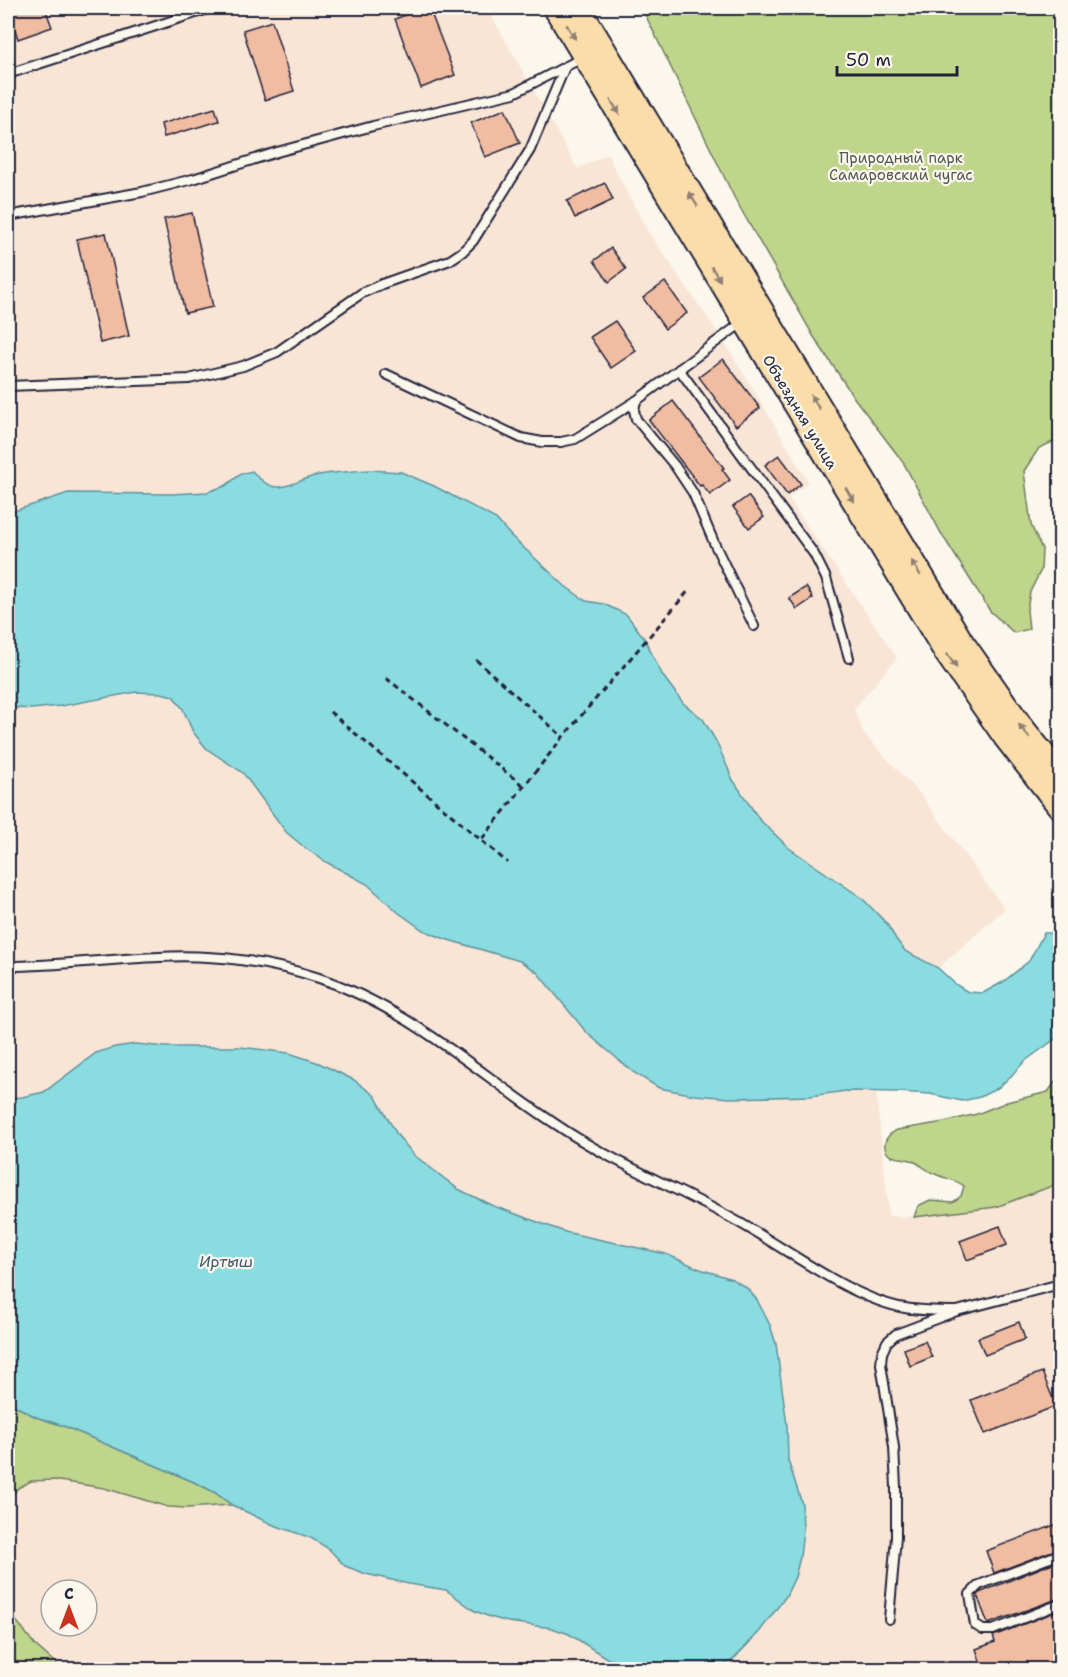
<svg xmlns="http://www.w3.org/2000/svg" width="1068" height="1677" font-family="'Shantell Sans',sans-serif">
  <style>
    .built { fill: #f8e5d6; fill-rule: evenodd }
    .green { fill: #bfd58b; stroke: #707c63; stroke-width: 1.5 }
    .water { fill: #8adce0; stroke: #60929e; stroke-width: 1.5 }
    .building { fill: #f0bca2; stroke: #22223b; stroke-width: 1.5 }
    .lines { fill: none; stroke-linecap: round; stroke-linejoin: round }
    .lane-casing { stroke: #22223b; stroke-width: 12 }
    .primary-casing { stroke: #22223b; stroke-width: 28 }
    .path { stroke: #22223b; stroke-width: 3; stroke-dasharray: 6 4.5; stroke-linecap: butt }
    .lane { stroke: #fbf7ec; stroke-width: 8 }
    .primary { stroke: #fbddab; stroke-width: 24 }
    .oneway { fill: #8e8073 }
    .labels { text-anchor: middle; dominant-baseline: central; stroke-width: 4.5; stroke-linejoin: round; paint-order: stroke }
    .park-label { font-size: 15px; fill: #515853; stroke: #fbf7ec }
    .street-label { font-size: 15px; fill: #22223b; stroke: #fbf7ec }
    .water-label { font-size: 16px; font-style: italic; fill: #415a6d; stroke: #fbf7ec }
  </style>
  <rect width="100%" height="100%" fill="#fbf7ec"/>
  <filter id="ink" filterUnits="userSpaceOnUse"><feTurbulence type="fractalNoise" baseFrequency=".0167" numOctaves="2"/><feDisplacementMap in="SourceGraphic" scale="12" xChannelSelector="R" yChannelSelector="G"/><feConvolveMatrix kernelMatrix="1 2 1 2 8 2 1 2 1" color-interpolation-filters="sRGB"/></filter>
  <g filter="url(#ink)">
    <!-- built -->
    <g class="built">
      <polygon points="8,8 487,8 578,169 607,154 647,230 721,337 764,407 808,482 788,498 897,658 854,709 864,734 920,794 1005,909 938,968 905,951 896,939 887,924 862,898 789,848 759,819 733,780 716,741 703,719 683,703 663,676 644,639 604,604 586,601 565,586 511,536 496,519 401,473 370,470 343,471 316,476 297,484 277,488 241,474 225,486 208,492 171,494 68,493 8,513"/>
      <polygon points="136,692 161,693 173,696 183,709 193,732 207,749 243,773 286,832 304,847 326,862 367,884 399,913 423,930 445,939 520,961 537,972 587,1033 695,1095 730,1098 810,1096 846,1091 876,1091 889,1216 914,1217 996,1207 1060,1183 1060,1669 717,1669 733,1660 760,1631 786,1596 795,1577 800,1557 802,1504 788,1460 787,1425 776,1344 732,1279 700,1269 666,1254 565,1232 491,1205 458,1189 414,1155 398,1136 375,1096 354,1080 319,1063 289,1053 240,1047 166,1047 136,1044 115,1047 96,1053 44,1092 22,1097 8,1098 8,707 31,709 61,706"/>
      <path d="M53,1480L104,1488L168,1507L187,1508L232,1505L271,1524L311,1538L329,1549L345,1566L409,1584L446,1590L475,1611L490,1617L508,1622L552,1628L569,1634L608,1659L648,1669H62L35,1645L8,1610V1500L18,1488L31,1481ZM51,1590H87V1626H51Z"/>
    </g>
    <!-- green -->
    <g class="green">
      <polygon points="642,8 1060,8 1060,442 1057,440 1039,448 1024,471 1031,525 1042,549 1041,570 1030,592 1027,610 1029,629 1014,633 990,611 941,533 903,462 855,399 814,337 735,199"/>
      <path d="M1060,1075V1183L996,1207L914,1217L918,1206L930,1200L953,1202L961,1196L964,1186C954,1178 944,1179 933,1173C926,1170 920,1164 913,1161C903,1156 883,1161 885,1143C886,1136 892,1133 897,1130L944,1122L977,1114L1007,1102L1048,1092Z"/>
      <polygon points="8,1402 36,1417 64,1426 194,1482 214,1492 232,1505 187,1508 168,1507 104,1488 53,1480 31,1481 18,1488 8,1500"/>
      <polygon points="8,1610 35,1645 62,1669 8,1669"/>
    </g>
    <!-- water -->
    <g class="water">
      <path d="M370,470L401,472L434,486L496,519L511,536L565,586L586,601L604,604L627,615L644,638L663,676L683,703L703,719L716,741L733,780L759,819L789,848L862,898L887,924L896,939L905,951L938,968L955,984L968,992L983,993L1003,982L1029,961L1044,933H1060V1034L1058,1037L1025,1061L1011,1076L998,1088L980,1097L962,1101L930,1094L898,1092L846,1091L810,1096L730,1098L695,1095L659,1088L633,1072L587,1033L537,972L520,961L445,939L423,930L399,913L367,884L326,862L304,847L286,832L243,773L207,749L193,732L183,709L173,696L161,693L136,692L61,706L31,709L8,707V513L68,493L171,494L207,492L225,486L241,474L252,471C278,501 289,481 319,475C336,472 353,471 370,470Z"/>
      <polygon points="136,1044 166,1047 240,1047 289,1053 319,1063 354,1080 375,1096 398,1136 414,1155 458,1189 491,1205 565,1232 666,1254 700,1269 732,1279 747,1288 757,1300 770,1325 776,1344 787,1425 788,1460 802,1504 803,1530 800,1557 795,1577 786,1596 760,1631 733,1660 717,1669 648,1669 608,1659 569,1634 552,1628 508,1622 490,1617 475,1611 446,1590 409,1584 366,1574 345,1566 329,1549 311,1538 271,1524 232,1505 214,1492 194,1482 64,1426 36,1417 8,1402 8,1098 22,1097 44,1092 96,1053 115,1047"/>
    </g>
    <!-- building -->
    <g class="building">
      <polygon points="8,8 45,8 52,27 18,39"/>
      <polygon points="423,8 429,8 455,75 421,88 395,19"/>
      <polygon points="272,21 294,91 265,100 243,30"/>
      <polygon points="215,108 219,121 164,137 161,124"/>
      <polygon points="505,109 520,143 485,157 471,123"/>
      <polygon points="605,183 613,200 575,218 567,201"/>
      <polygon points="192,213 213,307 185,313 164,219"/>
      <polygon points="106,233 129,336 100,343 77,239"/>
      <polygon points="611,248 626,269 609,282 594,261"/>
      <polygon points="665,282 687,313 665,329 643,298"/>
      <polygon points="615,321 636,351 611,368 590,337"/>
      <polygon points="723,359 760,408 736,426 699,377"/>
      <polygon points="673,401 724,468 722,469 730,480 710,495 702,485 700,486 649,420"/>
      <polygon points="779,455 801,484 787,495 765,465"/>
      <polygon points="748,496 764,517 749,528 733,507"/>
      <polygon points="806,587 813,598 797,609 789,598"/>
      <polygon points="1000,1226 1007,1245 967,1260 960,1241"/>
      <polygon points="1019,1322 1025,1339 985,1355 978,1338"/>
      <polygon points="925,1341 932,1357 910,1366 904,1349"/>
      <polygon points="1042,1372 1056,1406 985,1434 971,1400"/>
      <polygon points="1060,1523 1060,1548 994,1573 986,1551"/>
      <polygon points="1060,1560 1060,1598 988,1624 977,1595 979,1593"/>
      <polygon points="1060,1610 1060,1658 1032,1670 983,1670 976,1649 995,1642 993,1636"/>
    </g>
    <g class="lines">
      <!-- lane casing -->
      <g class="lane-casing">
        <g id="lane">
          <polyline points="8,74 211,8"/>
          <polyline points="8,216 142,192 193,179 277,152 373,126 514,93 582,58"/>
          <polyline points="679,369 814,554 826,578 849,658"/>
          <polyline points="386,374 521,438 542,442 561,442 575,439 636,401 743,322"/>
          <polyline points="8,386 189,379 243,366 277,352 362,293 382,284 450,260 462,252 473,241 530,150 565,67"/>
          <polyline points="636,401 634,410 636,419 675,466 693,493 715,545 754,626"/>
          <path d="M8,966C58,966 108,959 159,957C212,954 269,961 319,978C408,1008 477,1072 554,1123C615,1165 684,1190 747,1227C792,1253 855,1300 905,1308C922,1311 940,1311 957,1311"/>
          <polyline points="1060,1554 979,1585 970,1594 975,1625 983,1630 993,1630 1060,1604"/>
          <polyline points="889,1619 896,1537 896,1487 894,1447 881,1364 882,1353 887,1342 896,1334 957,1311 1060,1284"/>
          <polyline points="419,1670 454,1670"/>
          <polyline points="1051,1670 1060,1666"/>
        </g>
      </g>
      <!-- primary casing -->
      <g class="primary-casing">
        <g id="primary">
          <polyline points="556,8 947,653 1006,737 1060,806"/>
          <polyline points="578,8 961,642 1020,726 1060,776"/>
        </g>
      </g>
      <!-- path -->
      <g class="path">
        <polyline points="476,660 563,737"/>
        <polyline points="386,678 525,787"/>
        <polyline points="330,712 508,863"/>
        <polyline points="1054,826 1060,833"/>
        <polyline points="482,839 563,737 690,589"/>
      </g>
      <!-- lane -->
      <use href="#lane" class="lane"/>
      <!-- primary -->
      <use href="#primary" class="primary"/>
    </g>
    <!-- one-way arrows -->
    <defs><path id="oneway-solid" d="M-6-.8H1V-3.2L6.5 0L1 3.2V.8H-6Z" transform="scale(1.5)"/></defs>
    <g class="oneway">
      <use href="#oneway-solid" transform="translate(571 32) rotate(59)"/>
      <use href="#oneway-solid" transform="translate(615 107) rotate(59)"/>
      <use href="#oneway-solid" transform="translate(693 199) rotate(-121)"/>
      <use href="#oneway-solid" transform="translate(716 274) rotate(59)"/>
      <use href="#oneway-solid" transform="translate(815 402) rotate(-121)"/>
      <use href="#oneway-solid" transform="translate(850 495) rotate(59)"/>
      <use href="#oneway-solid" transform="translate(916 568) rotate(-121)"/>
      <use href="#oneway-solid" transform="translate(952 661) rotate(56)"/>
      <use href="#oneway-solid" transform="translate(1024 731) rotate(-128)"/>
    </g>
  </g>
  <g class="labels">
    <!-- park labels -->
    <g class="park-label">
      <text x="901" y="158">Природный парк<tspan x="901" dy="17">Самаровский чугас</tspan></text>
    </g>
    <!-- street labels -->
    <g class="street-label">
      <text transform="translate(800 412) rotate(59)">Объездная улица</text>
    </g>
    <!-- water labels -->
    <g class="water-label">
      <text x="226" y="1261">Иртыш</text>
    </g>
  </g>
  <!-- margin -->
  <rect width="1068" height="1677" fill="none" stroke="#fbf7ec" stroke-width="30"/>
  <rect x="15" y="15" width="1038" height="1647" fill="none" stroke="#22223b" stroke-width="2" filter="url(#ink)"/>
  <!-- north arrow -->
  <g transform="translate(69 1608)"><circle r="28" fill="#fbf7ec" stroke="#a4a2a5" stroke-width="1.5"/>
  <path d="M0-4.5L10 22L0 15L-10 22Z" fill="#c8321e"/>
  <text y="-9" font-size="16" font-weight="bold" text-anchor="middle" fill="#22223b">С</text>
  </g>
  <!-- scale -->
  <path d="M837 66v9h120v-9" fill="none" stroke="#22223b" stroke-width="3"/>
  <text x="846" y="66" font-size="18" fill="#22223b" stroke="#fbf7ec" stroke-width="4.5" paint-order="stroke">50 m</text>
</svg>
